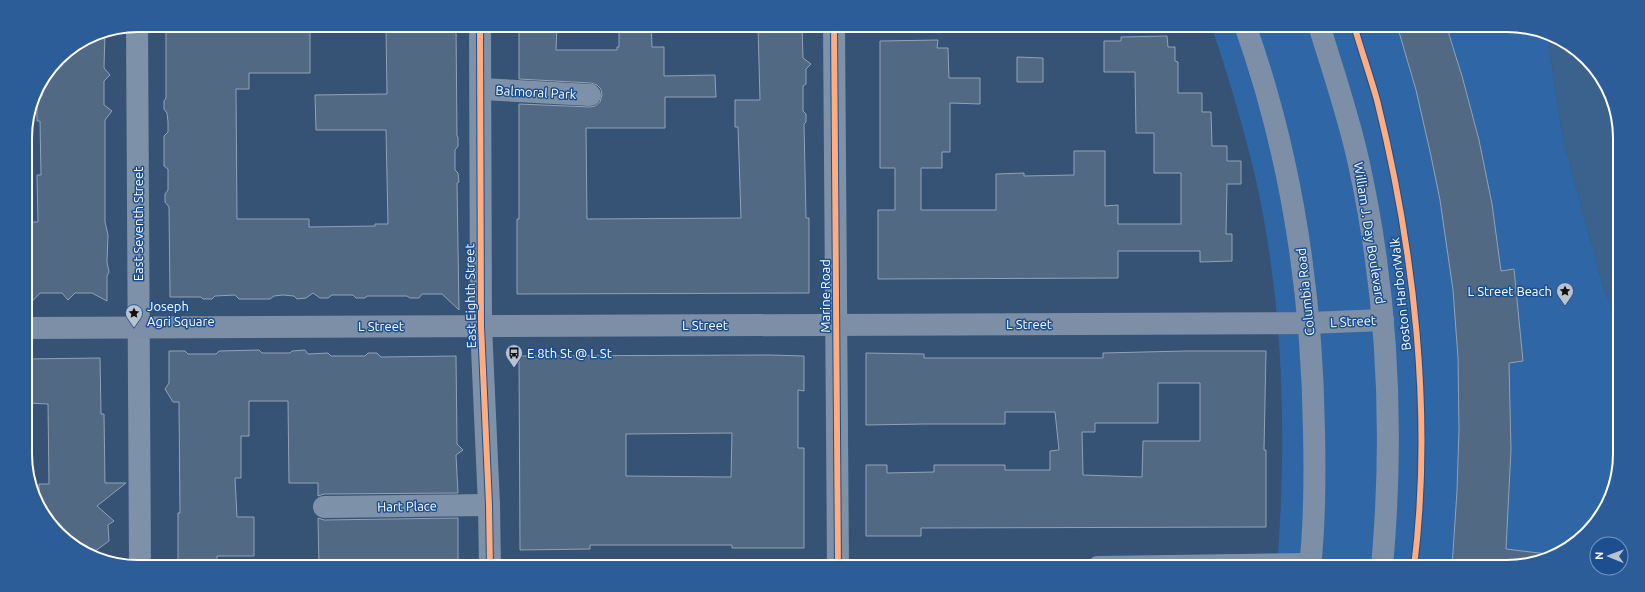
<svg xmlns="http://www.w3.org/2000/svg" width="1645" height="592" font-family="Ubuntu,sans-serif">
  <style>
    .green { fill: #2f66a5 }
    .water { fill: #3b618d }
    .building { fill: #526984; stroke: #92a2b6; fill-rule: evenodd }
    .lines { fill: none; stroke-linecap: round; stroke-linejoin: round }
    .minor { stroke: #7d92a8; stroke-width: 22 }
    .major { stroke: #7d8ea7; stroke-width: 22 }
    .cycleway-casing { stroke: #1b4f8f; stroke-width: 8 }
    .cycleway { stroke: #ffac80; stroke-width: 6 }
    .labels { text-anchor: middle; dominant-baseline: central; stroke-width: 3; stroke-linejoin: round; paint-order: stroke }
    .street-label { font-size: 13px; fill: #fff; stroke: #1b4f8f }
    .poi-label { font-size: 13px; fill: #fff; stroke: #1b4f8f; text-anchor: start }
    .rim { fill: none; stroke: #fff; stroke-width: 2 }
  </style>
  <rect width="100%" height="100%" fill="#365274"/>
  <!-- green -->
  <path class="green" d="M1211,25H1507L1543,31L1549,35L1550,53L1563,138L1601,279L1620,333V454L1614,490L1576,544L1515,567H1277C1287,437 1284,303 1255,176C1243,125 1228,75 1211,25Z"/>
  <!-- water -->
  <polygon class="water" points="1549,35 1592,64 1619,123 1620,333 1601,279 1563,138 1550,53"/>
  <!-- building -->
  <g class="building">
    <polygon points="386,25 456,25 457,136 458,137 458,146 455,150 455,170 458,173 459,182 457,183 459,310 442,294 422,294 419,298 410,298 407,296 367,296 365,298 356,298 353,295 332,295 328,298 320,298 313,293 306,298 297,299 294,296 283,295 274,296 270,299 239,299 235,295 215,296 212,299 203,299 201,297 170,297 169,207 165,202 165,194 168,190 168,169 164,166 164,136 168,132 168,122 167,113 164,109 164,101 166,98 166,32 310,29 310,73 249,73 249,89 236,89 237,219 309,219 309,227 375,226 375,224 388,224 386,130 316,130 315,95 387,94"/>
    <polygon points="519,25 557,25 556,50 617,50 617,47 619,47 619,25 651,25 652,47 664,47 664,76 715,75 716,97 665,97 665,128 586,128 587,219 741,218 738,127 735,127 735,100 760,100 758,25 802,25 803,58 811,64 806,69 806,84 803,86 803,111 806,114 806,122 804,124 806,218 809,218 809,293 517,294 517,219 519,219 519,104 590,107 595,106 600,102 602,95 601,89 597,85 591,83 519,79"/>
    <polygon points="1397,25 1446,25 1462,76 1479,140 1492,204 1501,271 1514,269 1523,361 1509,363 1511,450 1506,549 1547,554 1515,567 1452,567 1457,491 1459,430 1458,358 1453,290 1440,200 1431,156 1416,90"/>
    <polygon points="105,31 104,68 110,75 104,81 104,105 112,111 105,120 105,222 108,235 107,262 109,272 107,276 107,301 92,293 75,293 68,300 62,293 40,293 26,308 27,222 38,222 37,175 41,175 40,121 37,121 37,96 42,96 42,81 63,53 95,33"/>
    <polygon points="1167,36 1168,47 1175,47 1175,61 1178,62 1178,93 1202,93 1202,112 1211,112 1212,146 1227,146 1227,161 1241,161 1241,184 1227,184 1226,234 1232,234 1232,261 1200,262 1200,251 1118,251 1118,278 878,279 878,210 895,210 895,168 880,168 880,41 938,40 937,48 948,48 949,78 980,78 980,104 950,103 950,152 942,152 942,168 921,168 921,210 996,210 996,174 1024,173 1024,176 1074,175 1074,151 1105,151 1105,206 1118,205 1118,224 1181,224 1181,173 1154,173 1154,133 1136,133 1135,72 1104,72 1104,41 1121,41 1121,37"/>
    <polygon points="1017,57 1043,58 1043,82 1017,82"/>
    <polygon points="259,350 262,353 290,353 292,351 305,350 308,354 328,353 331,356 365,356 368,353 377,353 381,357 456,356 457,444 463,450 456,455 458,493 324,494 318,496 318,483 289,483 288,401 249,401 249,436 241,436 241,478 235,478 237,517 254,517 254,556 217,556 217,565 178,565 178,513 180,513 179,402 173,402 165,389 169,383 169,351 185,351 188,354 216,354 219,351"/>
    <path d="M1185,351H1266L1264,450H1266V527L921,528V536H866V465H887V473L934,472V465H1005V470H1050V451L1059,450L1055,412H1005V424H924L866,425V353L924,354V358H1103V353ZM1158,383H1200V441H1143L1142,477L1083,475L1082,432H1095V423H1158Z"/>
    <path d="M770,355L804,356V391L798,390V448H804V548H732V545H590V549L520,550L519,356ZM732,433L731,477L626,476V434Z"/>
    <polygon points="100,358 101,414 104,414 105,483 126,483 97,506 114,521 108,525 109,541 91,554 53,528 39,500 39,484 49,484 48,404 27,403 26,359"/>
    <polygon points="318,518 324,520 458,518 458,567 399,567 399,565 319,566"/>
  </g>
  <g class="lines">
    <!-- minor -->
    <g class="minor">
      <polyline points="137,25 140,567"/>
      <polyline points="480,25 481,326 489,505 490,567"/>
      <polyline points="834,25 838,567"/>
      <polyline points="481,89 590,95"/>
      <polyline points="324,507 489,505"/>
      <polyline points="1098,567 1310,564"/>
    </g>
    <!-- major -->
    <g class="major">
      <path d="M1245,25C1292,157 1312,291 1314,431C1315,476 1315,522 1310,567"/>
      <path d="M1319,25C1333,71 1349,117 1359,164C1388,296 1394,433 1382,567"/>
      <polyline points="26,328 1309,323 1383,320"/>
    </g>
    <!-- cycleway casing -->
    <g class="cycleway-casing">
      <g id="cycleway">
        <polyline points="480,25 481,326 489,505 490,567"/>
        <polyline points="834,25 838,567"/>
        <path d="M1354,25C1361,50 1370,75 1377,100C1414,249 1433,414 1414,567"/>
      </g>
    </g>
    <!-- cycleway -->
    <use href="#cycleway" class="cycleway"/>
  </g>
  <!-- icons -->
  <defs>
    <g id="sight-pin" transform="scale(0.9)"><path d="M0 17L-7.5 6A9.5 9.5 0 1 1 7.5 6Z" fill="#b9c2ce" stroke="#1b4f8f"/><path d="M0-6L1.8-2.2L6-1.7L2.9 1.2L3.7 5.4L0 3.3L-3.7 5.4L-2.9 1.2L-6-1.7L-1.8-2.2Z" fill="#111"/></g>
    <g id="bus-pin" transform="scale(0.9)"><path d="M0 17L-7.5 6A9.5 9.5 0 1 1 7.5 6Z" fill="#b9c2ce" stroke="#1b4f8f"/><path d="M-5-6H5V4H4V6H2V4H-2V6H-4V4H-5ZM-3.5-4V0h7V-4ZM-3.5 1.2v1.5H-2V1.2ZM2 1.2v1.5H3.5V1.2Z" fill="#111"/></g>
  </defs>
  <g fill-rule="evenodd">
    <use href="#sight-pin" x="1565" y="291"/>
    <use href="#sight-pin" x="134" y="313"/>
    <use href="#bus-pin" x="514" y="353"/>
  </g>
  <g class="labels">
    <!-- street labels -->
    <g class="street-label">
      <text transform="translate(536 92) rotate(3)">Balmoral Park</text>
      <text transform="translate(138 224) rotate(-90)">East Seventh Street</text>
      <text transform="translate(1370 233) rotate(81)">William J. Day Boulevard</text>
      <text transform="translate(1305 292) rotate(-96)">Columbia Road</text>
      <text transform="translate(1400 294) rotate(-96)">Boston HarborWalk</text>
      <text transform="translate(470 296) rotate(-91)">East Eighth Street</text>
      <text transform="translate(825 296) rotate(-90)">Marine Road</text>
      <text transform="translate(1353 321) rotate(-3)">L Street</text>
      <text x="1029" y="324">L Street</text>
      <text x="705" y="325">L Street</text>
      <text x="381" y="326">L Street</text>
      <text transform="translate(407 506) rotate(-1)">Hart Place</text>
    </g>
    <!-- poi labels -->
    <g class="poi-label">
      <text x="1552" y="291" text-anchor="end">L Street Beach</text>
      <text x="147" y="306">Joseph<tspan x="147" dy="15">Agri Square</tspan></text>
      <text x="527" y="353">E 8th St @ L St</text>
    </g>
  </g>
  <!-- crop -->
  <path d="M0 0H1645V592H0ZM138 32H1507A106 106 0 0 1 1613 138V454A106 106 0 0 1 1507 560H138A106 106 0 0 1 32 454V138A106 106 0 0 1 138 32Z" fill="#2d5d98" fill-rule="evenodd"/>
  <path class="rim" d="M138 32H1507A106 106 0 0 1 1613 138V454A106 106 0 0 1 1507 560H138A106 106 0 0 1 32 454V138A106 106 0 0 1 138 32Z"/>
  <!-- north arrow -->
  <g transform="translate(1609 556) rotate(271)"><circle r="19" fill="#1b4f8f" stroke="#7695bc"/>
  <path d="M0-3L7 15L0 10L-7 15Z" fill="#b9c2ce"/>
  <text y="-6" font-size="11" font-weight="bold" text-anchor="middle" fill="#ffffff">N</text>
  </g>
</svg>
